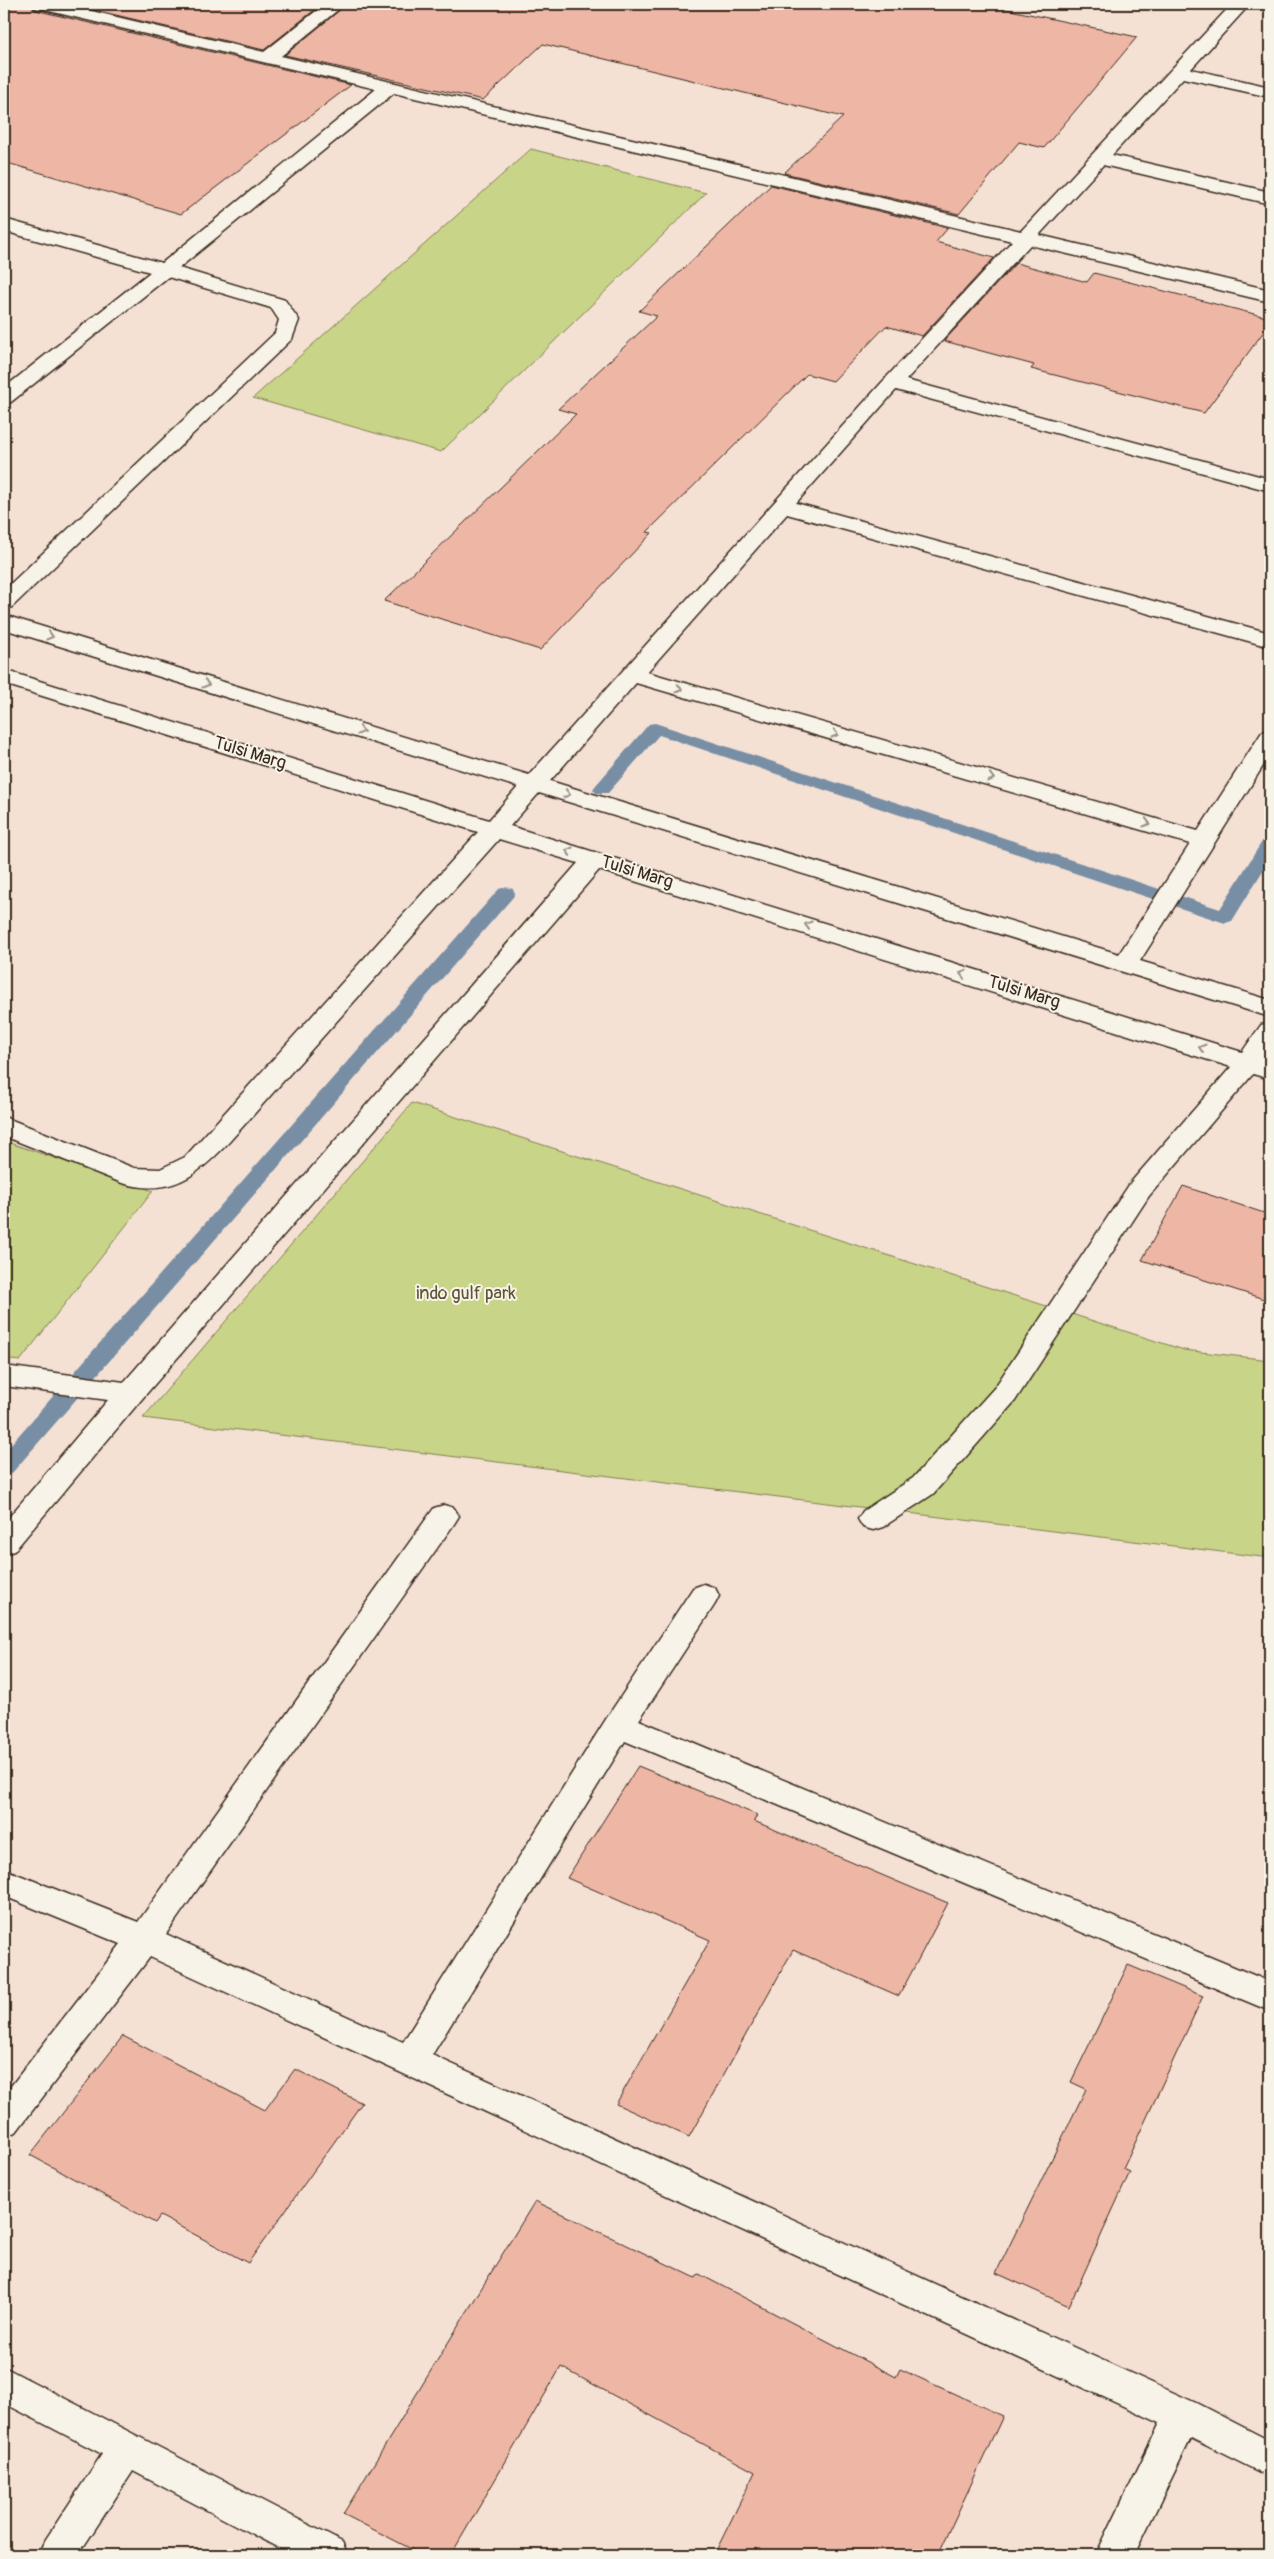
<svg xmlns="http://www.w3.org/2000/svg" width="1274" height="2559" font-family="Pangolin,sans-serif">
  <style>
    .green { fill: #c8d487; stroke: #827f52 }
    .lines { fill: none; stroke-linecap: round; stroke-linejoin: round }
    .stream { fill: #788ea4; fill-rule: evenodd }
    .building { fill: #eeb6a5; stroke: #3b2a1e }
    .minor-casing { stroke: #3b2a1e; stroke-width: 3 }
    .minor { fill: #f7f3e8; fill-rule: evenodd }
    .oneway { stroke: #998e83 }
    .labels { text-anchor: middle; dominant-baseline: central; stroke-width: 4; stroke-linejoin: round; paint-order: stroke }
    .street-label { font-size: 18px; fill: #3b2a1e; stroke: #f7f3e8 }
    .park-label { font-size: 18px; fill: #5e5438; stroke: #f7f3e8 }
  </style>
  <rect width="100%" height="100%" fill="#f4e1d4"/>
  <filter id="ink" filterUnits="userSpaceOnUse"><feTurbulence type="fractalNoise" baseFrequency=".02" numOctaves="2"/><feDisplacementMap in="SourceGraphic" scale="10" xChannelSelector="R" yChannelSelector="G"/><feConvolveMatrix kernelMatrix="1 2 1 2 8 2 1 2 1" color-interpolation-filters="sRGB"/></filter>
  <g filter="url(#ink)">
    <!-- green -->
    <g class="green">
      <polygon points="531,149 706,193 441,452 253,398"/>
      <polygon points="412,1103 1184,1350 1270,1360 1270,1558 143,1418"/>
      <polygon points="4,1141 153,1191 20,1361 4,1359"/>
    </g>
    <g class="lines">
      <!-- stream -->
      <g class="stream">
        <polygon points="655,723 1220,909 1263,840 1270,838 1270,859 1232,921 1225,923 659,735 608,793 596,793 593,789 596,785 649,724"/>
        <polygon points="506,887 513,889 515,893 513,897 12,1473 4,1475 4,1452 499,889"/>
      </g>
    </g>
    <!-- building -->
    <g class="building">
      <polygon points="4,4 30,4 35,10 351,85 181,214 4,162"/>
      <polygon points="69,4 322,4 264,50"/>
      <polygon points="347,4 982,4 1137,37 1044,148 1019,142 959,214 784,173 843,117 543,44 483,100 285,55"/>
      <polygon points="771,185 948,228 936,242 994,258 922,336 886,326 833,381 807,374 647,532 652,533 540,650 384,601 576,414 558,409 657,316 639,311"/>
      <polygon points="1016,263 1087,282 1094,273 1270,318 1270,323 1204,413 1031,369 1034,365 944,341"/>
      <polygon points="1183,1186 1270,1215 1270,1301 1142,1260"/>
      <polygon points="638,1766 757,1815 754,1821 948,1903 899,1996 793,1950 689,2137 616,2104 710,1940 567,1878"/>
      <polygon points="1128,1965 1203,1996 1123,2169 1130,2172 1069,2306 996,2273 1086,2089 1071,2082"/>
      <polygon points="123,2036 265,2110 295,2069 362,2103 248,2263 160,2216 155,2223 30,2155"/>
      <polygon points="535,2201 696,2278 699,2274 896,2377 900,2369 1003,2416 938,2555 714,2555 755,2472 561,2367 451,2555 423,2555 343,2514"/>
    </g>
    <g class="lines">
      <!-- minor casing -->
      <g class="minor-casing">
        <g id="minor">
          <path d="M32,4H62L264,52L325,4H345L281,56L1021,231L1232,4H1250L1191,69L1270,87V97L1183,78L1112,155L1270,192V204L1103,165L1039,235L1270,290V302L1030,245L906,380L1270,479V491L896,390L796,503L1270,633V647L787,514L647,672L1198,831L1262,732L1270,730V755L1140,961L1270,1000V1017L539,793L510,826L1242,1052L1261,1025L1270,1023V1050L1264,1059L1270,1061V1079L1253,1074L1149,1196L1015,1401L933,1494L883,1527L873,1530L863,1527L858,1519L863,1511L913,1478L995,1387L1131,1182L1231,1067L599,870L141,1400L14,1551L4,1554V1523L108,1400L4,1386V1366L124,1382L578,863L499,839L229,1142C197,1176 171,1197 122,1183L4,1136V1117L134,1168L160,1169L185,1157L478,832L4,684V670L489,820L518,787L4,629V615L529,775L885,379L1012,241L394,93L179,268L285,300L299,320L292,339L12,607L4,609V590L275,333L279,320L271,308L168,277L11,402L4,404V388L150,272L4,231V219L162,263L376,89L41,9L35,8ZM636,683L1190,844L1119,954L550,781Z"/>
          <polygon points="444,1505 454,1508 459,1516 454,1524 166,1934 403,2042 608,1716 693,1588 704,1584 715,1588 719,1596 715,1604 639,1720 1270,1982 1270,2011 625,1741 432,2055 1196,2403 1270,2441 1270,2477 1191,2438 1134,2555 1096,2555 1160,2423 150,1957 16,2132 4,2136 4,2095 121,1944 4,1896 4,1869 138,1922 434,1508"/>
          <polygon points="4,2367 342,2542 348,2555 292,2555 133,2471 78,2555 38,2555 44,2542 102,2454 4,2403"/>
        </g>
      </g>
      <!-- minor -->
      <use href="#minor" class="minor"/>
    </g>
    <!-- one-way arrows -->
    <defs><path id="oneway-chevron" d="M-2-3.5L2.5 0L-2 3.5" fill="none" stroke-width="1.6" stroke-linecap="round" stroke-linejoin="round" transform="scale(1.25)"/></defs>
    <g class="oneway">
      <use href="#oneway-chevron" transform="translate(50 636) rotate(17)"/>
      <use href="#oneway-chevron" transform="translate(206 684) rotate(17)"/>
      <use href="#oneway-chevron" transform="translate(679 689) rotate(16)"/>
      <use href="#oneway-chevron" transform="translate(361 731) rotate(17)"/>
      <use href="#oneway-chevron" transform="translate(835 734) rotate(16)"/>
      <use href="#oneway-chevron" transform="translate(991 778) rotate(16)"/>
      <use href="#oneway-chevron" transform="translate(567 794) rotate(17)"/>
      <use href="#oneway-chevron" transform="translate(1147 823) rotate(16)"/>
      <use href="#oneway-chevron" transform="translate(569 851) rotate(-164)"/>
      <use href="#oneway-chevron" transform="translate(808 925) rotate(-163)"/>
      <use href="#oneway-chevron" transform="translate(963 974) rotate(-163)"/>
      <use href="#oneway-chevron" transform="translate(1202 1048) rotate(-163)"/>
    </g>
  </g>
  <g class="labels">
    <!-- street labels -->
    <g class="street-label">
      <text transform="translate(250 753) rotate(17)">Tulsi Marg</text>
      <text transform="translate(637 872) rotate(17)">Tulsi Marg</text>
      <text transform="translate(1024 992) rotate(17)">Tulsi Marg</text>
    </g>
    <!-- park labels -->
    <g class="park-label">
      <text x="466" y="1293">indo gulf park</text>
    </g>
  </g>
  <!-- margin -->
  <rect width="1274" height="2559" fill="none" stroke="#f7f3e8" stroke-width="20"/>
  <rect x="10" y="10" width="1254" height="2539" fill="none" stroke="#3b2a1e" stroke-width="2" filter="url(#ink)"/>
</svg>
